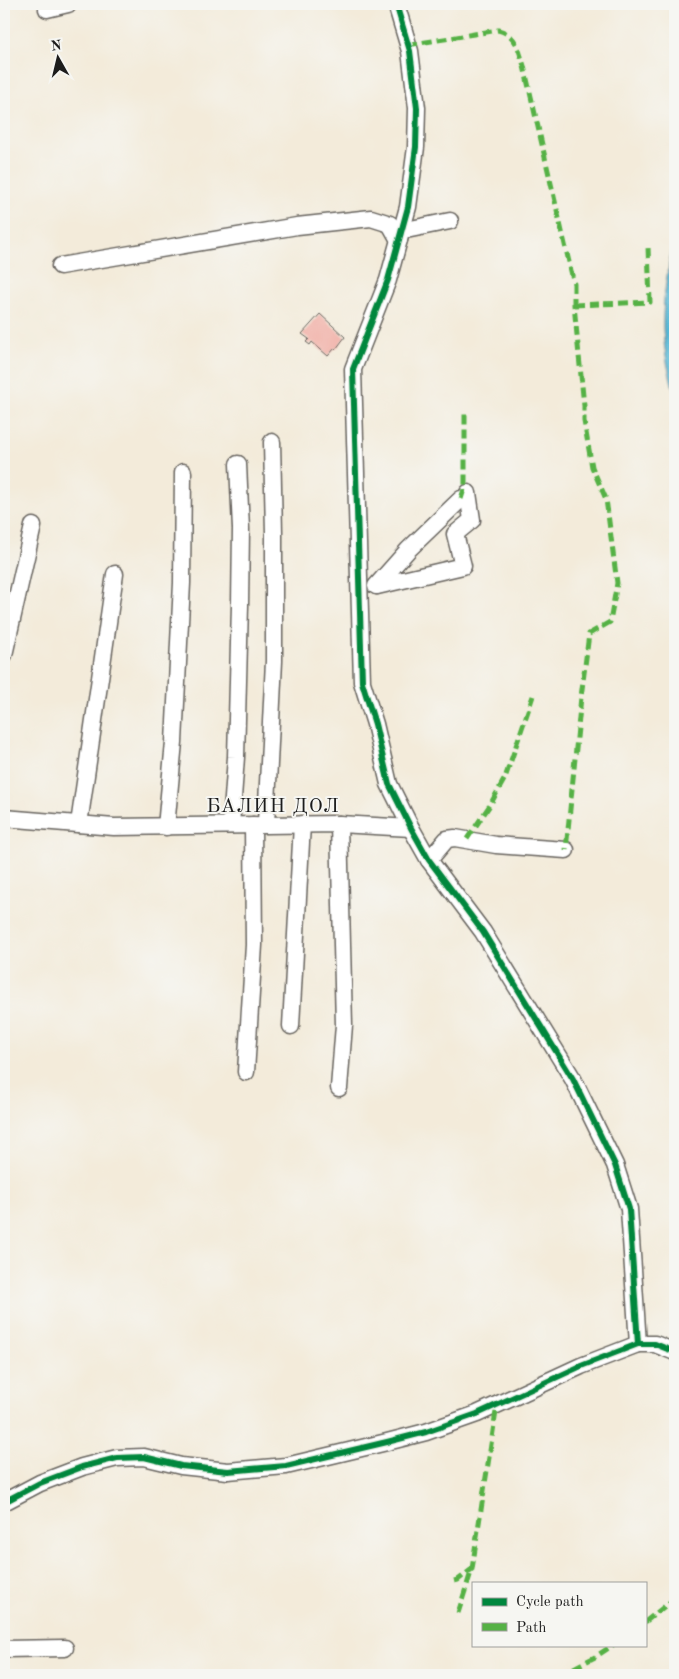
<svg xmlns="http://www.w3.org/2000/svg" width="679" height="1679" font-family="'Old Standard TT',serif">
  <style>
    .water { fill: #58b9d7; stroke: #3a6a7a }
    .building { fill: #f1ada4 }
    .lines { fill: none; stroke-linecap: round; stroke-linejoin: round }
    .street-casing { stroke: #67645e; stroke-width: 19 }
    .street { stroke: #fff; stroke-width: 16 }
    .quiet { stroke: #55b145; stroke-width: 5; stroke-dasharray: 10 5; stroke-linecap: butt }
    .cycleway-casing { stroke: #f6f6f2; stroke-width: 9 }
    .cycleway { stroke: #00873e; stroke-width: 6 }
    .labels { text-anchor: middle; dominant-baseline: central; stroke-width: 4; stroke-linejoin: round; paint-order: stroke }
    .quarter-label { font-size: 20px; letter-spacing: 1px; fill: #1c1c1c; stroke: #f6f6f2 }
  </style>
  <rect width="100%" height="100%" fill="#f6f6f2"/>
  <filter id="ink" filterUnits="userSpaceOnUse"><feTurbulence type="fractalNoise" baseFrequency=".02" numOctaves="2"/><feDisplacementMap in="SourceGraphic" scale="10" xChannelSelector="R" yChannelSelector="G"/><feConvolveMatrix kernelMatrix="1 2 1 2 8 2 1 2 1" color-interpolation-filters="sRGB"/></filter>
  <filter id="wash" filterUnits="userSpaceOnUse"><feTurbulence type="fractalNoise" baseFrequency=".0096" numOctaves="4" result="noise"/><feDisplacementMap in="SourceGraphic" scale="20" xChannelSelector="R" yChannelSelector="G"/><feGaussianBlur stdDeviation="1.12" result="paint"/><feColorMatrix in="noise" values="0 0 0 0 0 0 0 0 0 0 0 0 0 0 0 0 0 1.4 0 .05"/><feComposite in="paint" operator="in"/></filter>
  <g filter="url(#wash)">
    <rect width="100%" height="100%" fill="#f3ebda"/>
    <!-- water -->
    <path class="water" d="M675,234V395C670,377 666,360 664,342C660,306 668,269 675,234Z"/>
    <g id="blocks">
      <!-- building -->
      <polygon class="building" points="320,314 345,337 336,349 335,348 328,356 312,342 310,345 306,342 309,339 302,334"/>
    </g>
  </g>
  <g filter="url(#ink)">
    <use href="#blocks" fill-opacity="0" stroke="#67645e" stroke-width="1"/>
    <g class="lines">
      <!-- street casing -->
      <g class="street-casing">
        <g id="street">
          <polyline points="396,4 410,51 417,108 416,147 408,207 388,280 353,369 362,682 375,724 389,784 411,828 429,860 483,932 573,1079 615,1165 629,1209 638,1344 655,1344 675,1352"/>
          <polyline points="47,9 68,4"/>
          <polyline points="401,231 450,221"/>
          <polyline points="60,266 297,226 371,218 390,224 399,240"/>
          <polyline points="376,586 408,550 461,499"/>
          <polyline points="377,586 463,566 455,534 472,520 468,493"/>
          <polyline points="4,655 33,526"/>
          <polyline points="4,818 114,827 339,824 411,828"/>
          <polyline points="79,824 115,574"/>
          <polyline points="266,824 274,661 274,533 272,442"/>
          <polyline points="231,825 236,757 240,605 241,529 238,464"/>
          <polyline points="166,827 174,742 182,583 183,472"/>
          <polyline points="429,860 447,839 455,838 496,845 566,850"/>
          <polyline points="291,1026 302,824"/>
          <polyline points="246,1072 254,945 253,825"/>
          <polyline points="339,1088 344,1025 339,824"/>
          <polyline points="4,1502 40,1483 82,1467 117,1458 144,1457 181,1466 228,1471 286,1466 387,1442 426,1432 477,1414 581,1366 638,1344"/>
          <polyline points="4,1649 65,1648"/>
        </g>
      </g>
      <!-- street -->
      <use href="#street" class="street"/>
      <!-- quiet -->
      <g class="quiet">
        <path d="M408,45L498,30C517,35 518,48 524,66L574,284V305L584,406V421L592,467L606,499L617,583L610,622L589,634L581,697L566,850"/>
        <polyline points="574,305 650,302 648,247"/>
        <polyline points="461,499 465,486 465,414"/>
        <polyline points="467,839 490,805 505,778 533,696"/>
        <polyline points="454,1581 458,1580 472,1569"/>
        <polyline points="458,1613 472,1569 497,1405"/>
        <polyline points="645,1622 675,1598"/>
        <polyline points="560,1675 595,1657 613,1645"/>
      </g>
      <!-- cycleway casing -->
      <g class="cycleway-casing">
        <g id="cycleway">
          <polyline points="396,4 410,51 417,108 416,147 408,207 388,280 353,369 362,682 375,724 389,784 411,828 429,860 483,932 573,1079 615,1165 629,1209 638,1344 655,1344 675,1352"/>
          <polyline points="4,1502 40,1483 82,1467 117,1458 144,1457 181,1466 228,1471 286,1466 387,1442 426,1432 477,1414 581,1366 638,1344"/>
        </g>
      </g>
      <!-- cycleway -->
      <use href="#cycleway" class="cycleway"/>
    </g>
  </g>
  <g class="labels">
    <!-- quarter labels -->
    <g class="quarter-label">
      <text x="273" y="807">БАЛИН ДОЛ</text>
    </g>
  </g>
  <!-- margin -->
  <rect width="679" height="1679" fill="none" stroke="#f6f6f2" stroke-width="20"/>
  <!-- legend -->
  <rect x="472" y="1582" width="175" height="65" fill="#f6f6f2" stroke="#9f9f9c"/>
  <rect x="482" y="1598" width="25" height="8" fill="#00873e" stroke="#9f9f9c"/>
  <text x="516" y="1606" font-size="15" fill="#1c1c1c">Cycle path</text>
  <rect x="482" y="1623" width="25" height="8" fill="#55b145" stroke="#9f9f9c"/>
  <text x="516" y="1632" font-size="15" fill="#1c1c1c">Path</text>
  <!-- north arrow -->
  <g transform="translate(58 58) rotate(352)" stroke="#f6f6f2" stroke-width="4" paint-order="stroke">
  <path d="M0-4L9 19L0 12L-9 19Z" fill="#1c1c1c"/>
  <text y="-8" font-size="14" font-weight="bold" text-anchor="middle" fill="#1c1c1c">N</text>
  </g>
</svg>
